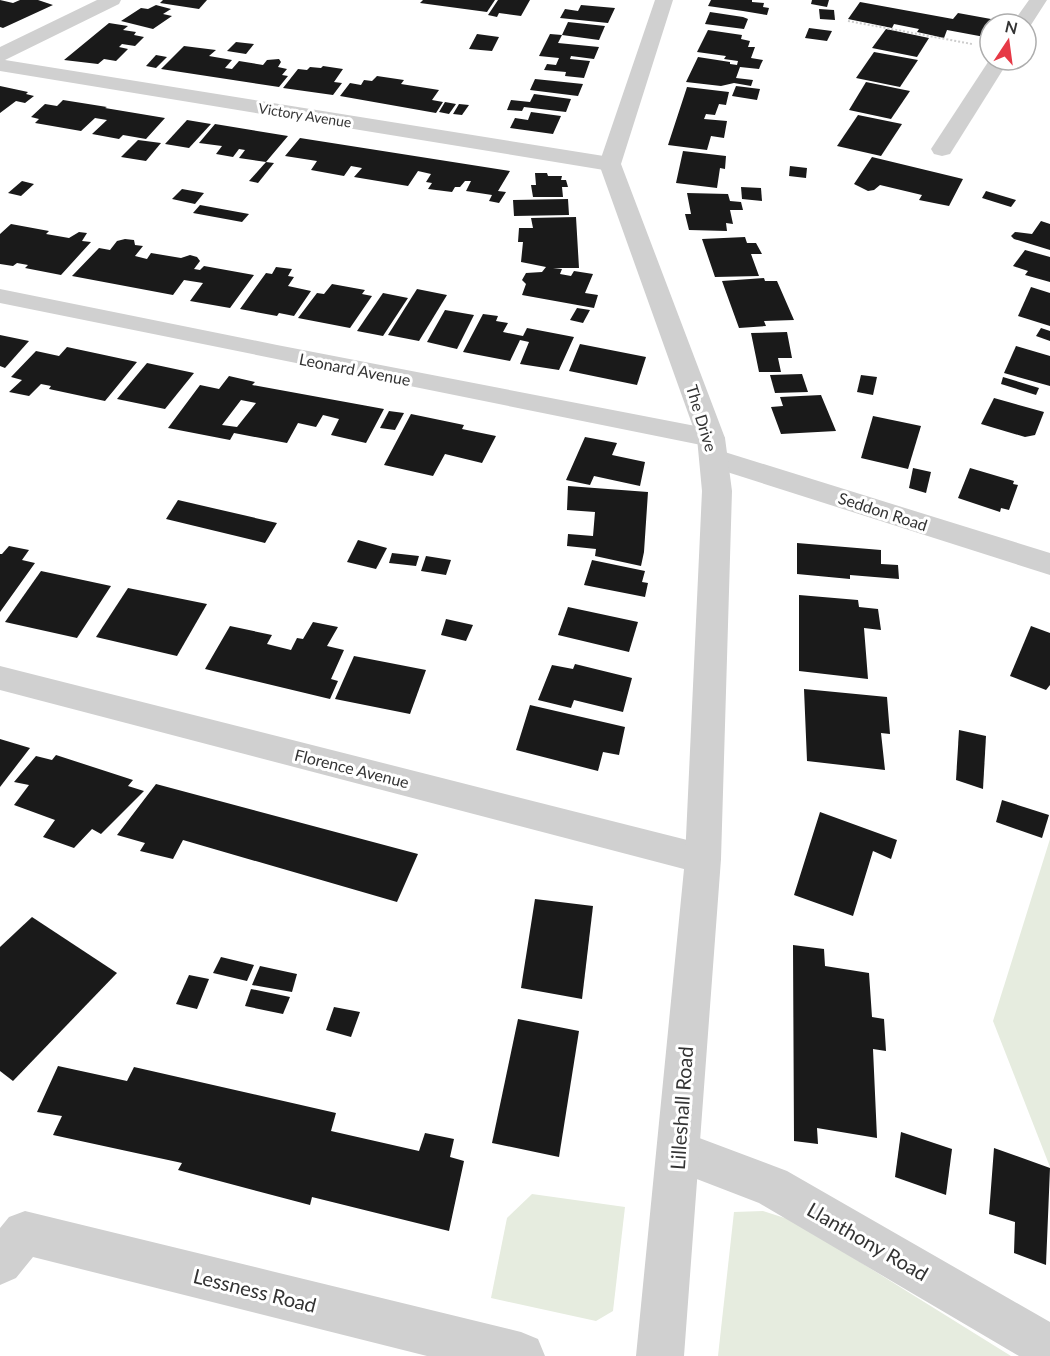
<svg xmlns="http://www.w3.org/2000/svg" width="1050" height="1356" font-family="Lato,sans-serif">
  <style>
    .green { fill: #e6ecdf }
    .building { fill: #1a1a1a; fill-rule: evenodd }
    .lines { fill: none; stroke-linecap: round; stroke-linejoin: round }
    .path { stroke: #cdcdcd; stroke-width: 2; stroke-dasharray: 2 2; stroke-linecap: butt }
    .minor { fill: #d0d0d0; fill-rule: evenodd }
    .tertiary { fill: #d0d0d0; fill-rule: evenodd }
    .labels { text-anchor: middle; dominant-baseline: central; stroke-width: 6; stroke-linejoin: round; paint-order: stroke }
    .far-street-label { font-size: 14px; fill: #333; stroke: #fff }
    .street-label { font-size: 16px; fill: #333; stroke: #fff }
    .near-street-label { font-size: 20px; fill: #333; stroke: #fff }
  </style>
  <rect width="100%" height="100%" fill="#fff"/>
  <!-- green -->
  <g class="green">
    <polygon points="1050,839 1050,1167 993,1021"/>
    <polygon points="532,1194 625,1207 613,1311 596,1321 491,1298 507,1218"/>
    <polygon points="763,1211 794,1221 1011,1356 718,1356 734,1212"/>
  </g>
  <!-- building -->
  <g class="building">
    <polygon points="0,0 13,3 20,0 38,0 53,5 3,28 0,27"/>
    <polygon points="163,0 207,0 199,9 160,3"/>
    <polygon points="423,0 495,0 487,12 420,3"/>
    <polygon points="498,0 530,0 521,16 499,13 497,17 488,15"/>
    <polygon points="711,0 752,0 752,2 764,3 763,7 769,8 767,15 743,11 708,6"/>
    <polygon points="812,0 829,0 827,7 811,4"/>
    <polygon points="860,2 953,19 958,13 1002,21 1000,24 990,24 990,38 947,30 944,38 917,32 919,29 894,24 892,28 848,19"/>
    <polygon points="156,5 171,9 163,14 172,16 153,29 121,21 141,8 148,9"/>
    <polygon points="581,5 615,8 608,23 560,18 565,9 578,11"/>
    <polygon points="819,9 834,10 835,20 820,19"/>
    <polygon points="710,12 743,17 748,19 744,29 705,24"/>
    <polygon points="568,22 605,26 599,40 562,35"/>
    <polygon points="109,23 128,26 123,30 136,32 134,35 144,37 135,46 122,44 119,47 128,49 116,61 104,59 98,64 64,60"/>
    <polygon points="809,28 832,31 827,41 805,38"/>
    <polygon points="886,29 929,38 917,57 872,48"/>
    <polygon points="708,30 742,35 741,39 750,41 748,47 755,47 751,58 763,60 761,64 759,69 740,67 736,78 753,80 751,86 734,83 721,86 686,82 698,57 730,62 730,64 737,65 738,61 724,59 726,56 697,52"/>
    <polygon points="477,34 499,37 492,51 469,49"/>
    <polygon points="550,34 562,35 558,43 599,47 594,59 571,56 570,59 590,61 584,78 565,76 566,72 544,70 547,64 556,65 559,58 539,56"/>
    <polygon points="236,42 254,44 246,54 227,51"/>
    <polygon points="184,46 216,50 209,56 232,60 225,68 232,69 239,61 263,65 267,60 279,59 281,62 278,67 287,69 282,75 288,76 279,87 161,69"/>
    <polygon points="874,52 918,60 900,87 856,78"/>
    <polygon points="156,55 167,57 156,68 146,66"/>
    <polygon points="323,66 343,69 334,82 342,83 333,95 283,88 298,69 307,70 310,67 321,68"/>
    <polygon points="377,76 404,80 401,84 439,90 432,100 443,102 436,113 340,96 350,83 361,85 364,80 372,81"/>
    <polygon points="535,79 583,84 578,96 530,90"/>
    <polygon points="866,82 910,91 891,119 849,110"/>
    <polygon points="0,86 28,92 26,94 34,96 25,103 16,101 0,113"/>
    <polygon points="736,86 760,89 757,100 732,96"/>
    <polygon points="687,87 729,92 726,105 719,104 715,115 706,114 704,119 727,121 724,138 711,136 707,150 668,145"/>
    <polygon points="534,94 571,99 566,112 524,107 522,111 507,110 511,100 530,102"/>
    <polygon points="63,100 107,107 105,108 165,118 146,139 123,135 119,139 92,134 107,120 95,118 81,131 35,123 39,119 31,117 45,104 57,106"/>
    <polygon points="445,102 456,104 449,114 439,112"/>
    <polygon points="459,104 469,105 462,115 453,114"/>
    <polygon points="531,112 561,116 553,134 510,128 515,118 528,120"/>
    <polygon points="858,115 902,124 881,156 837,146"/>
    <polygon points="187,120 211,124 189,148 165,144"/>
    <polygon points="215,124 288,136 266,162 239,158 245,150 239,149 233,157 216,154 222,146 199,143"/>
    <polygon points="300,138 510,171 498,191 506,192 499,203 489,201 492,195 466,191 471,181 465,181 460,187 455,187 452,192 428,189 432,183 426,182 431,174 418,171 408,186 354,177 362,168 351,166 344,176 311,170 317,161 285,156"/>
    <polygon points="138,140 161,143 146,161 121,157"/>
    <polygon points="683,151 726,156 725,169 720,168 717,188 676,183"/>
    <polygon points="872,157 963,179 949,206 919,200 922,195 880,185 874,190 868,191 854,184"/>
    <polygon points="266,162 274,163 258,183 249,181"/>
    <polygon points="790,166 807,168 806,178 789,176"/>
    <polygon points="535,173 547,173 548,176 562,176 561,180 566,180 568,187 562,187 563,197 533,197 531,185 536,185"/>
    <polygon points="22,181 34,184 21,196 8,193"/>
    <polygon points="741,187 761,188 762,201 742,199"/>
    <polygon points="182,189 204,193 195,204 172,199"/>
    <polygon points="986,191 1016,200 1011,207 982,198"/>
    <polygon points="687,193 728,194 730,201 741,202 743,210 730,210 733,224 726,223 727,231 689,230 685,214 691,214"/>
    <polygon points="568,199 569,215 514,216 513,200"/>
    <polygon points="200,205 249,214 242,222 193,213"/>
    <polygon points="576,217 579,268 553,268 562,269 560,274 571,276 574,271 593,274 585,293 598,295 594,308 522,295 526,284 522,280 526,273 542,272 546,267 521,262 523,242 518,242 519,228 533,228 531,218"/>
    <polygon points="1041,221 1050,224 1050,250 1014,239 1011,236 1015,232 1032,234"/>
    <polygon points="11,224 49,231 46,234 69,238 79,232 87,233 82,241 91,242 61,275 25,268 28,265 17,263 13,266 0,264 0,234"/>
    <polygon points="745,237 747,243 756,243 762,254 751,254 759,276 715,277 702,239"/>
    <polygon points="125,239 134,240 135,245 143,246 135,256 147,259 151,253 181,258 190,255 197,257 200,261 194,269 200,270 204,266 254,275 230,308 190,301 203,283 184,280 173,295 72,276 99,248 110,250 117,241"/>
    <polygon points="1025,250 1050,257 1050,282 1025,275 1028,271 1013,266"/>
    <polygon points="276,267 292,269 288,276 294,277 288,286 311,291 294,316 279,313 277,316 240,309 266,273 272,274"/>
    <polygon points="764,278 765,281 777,281 794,320 764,321 766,326 739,328 722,281"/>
    <polygon points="332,284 365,290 362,294 372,296 350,328 298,318 317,293 324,294"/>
    <polygon points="1031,287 1050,293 1050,326 1018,316"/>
    <polygon points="417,289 447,295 419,341 388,335"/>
    <polygon points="383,293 408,298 383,336 357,331"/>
    <polygon points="577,308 590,310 583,323 570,320"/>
    <polygon points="445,310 474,315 457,349 427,342"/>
    <polygon points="483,314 498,316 496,321 508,323 503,332 523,336 527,328 574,337 559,370 520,364 529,342 520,340 510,361 463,352"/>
    <polygon points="1041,328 1050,331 1050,341 1036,336"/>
    <polygon points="787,332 792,358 778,358 781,372 759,372 751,333"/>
    <polygon points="0,335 29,341 5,368 0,366"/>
    <polygon points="580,344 646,357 637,385 569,371"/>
    <polygon points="1016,346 1050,356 1050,386 1004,373"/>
    <polygon points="67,347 137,362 105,401 49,389 51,386 41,384 29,396 9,392 22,380 11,377 36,351 59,356"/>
    <polygon points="147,363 194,373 165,409 117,399"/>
    <polygon points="802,374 808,392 775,393 770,375"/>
    <polygon points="861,375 877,377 873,395 857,392"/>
    <path d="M229,376L255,382L252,385L384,409L366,443L331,435L339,419L323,415L316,427L298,423L287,443L234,433L230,440L168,428L200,385L219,389ZM241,400L256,403L237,427L222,425Z"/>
    <polygon points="1003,377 1039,388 1036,395 1001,384"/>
    <polygon points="821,395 836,431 781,434 771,407 783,406 780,397"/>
    <polygon points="994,398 1044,412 1035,435 1025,437 981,424"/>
    <polygon points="389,411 404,413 395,430 380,428"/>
    <polygon points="411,414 464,425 462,429 496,436 482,463 445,454 433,476 384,465"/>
    <polygon points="873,416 921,426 908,469 861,458"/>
    <polygon points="585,437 617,443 612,455 645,462 640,486 594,476 590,485 566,480"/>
    <polygon points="913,468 931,472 926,493 909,488"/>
    <polygon points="970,468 1014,481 1013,484 1018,485 1009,510 1001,508 1000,512 958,498"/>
    <polygon points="568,486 648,492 644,552 641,566 595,556 596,549 567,546 568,534 593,536 595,512 567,510"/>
    <polygon points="178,500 277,523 265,543 166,519"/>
    <polygon points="358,540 387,548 376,569 347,562"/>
    <polygon points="797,543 881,550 881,564 898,565 899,579 850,575 850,579 797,574"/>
    <polygon points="9,546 29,550 22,560 35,563 0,612 0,554 2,554"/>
    <polygon points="392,553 419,556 416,566 389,563"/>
    <polygon points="426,556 451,560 446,575 421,571"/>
    <polygon points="592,560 645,571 642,582 648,583 645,597 584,585"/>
    <polygon points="41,571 111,586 77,638 5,622"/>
    <polygon points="128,588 207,604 177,656 96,637"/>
    <polygon points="799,595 858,600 859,607 878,609 881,630 864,628 868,679 799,671"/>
    <polygon points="568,607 638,622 629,652 558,635"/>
    <polygon points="446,619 473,625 466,641 441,635"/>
    <polygon points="313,622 338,627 327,646 344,650 331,679 338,681 330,699 205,669 230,626 272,635 267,644 291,650 297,638 303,639"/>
    <polygon points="1031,626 1050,633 1050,685 1046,690 1010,676"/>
    <polygon points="354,656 426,670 410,714 335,699"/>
    <polygon points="575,664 632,678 623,712 574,700 571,708 538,700 552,665 573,669"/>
    <polygon points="804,689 887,697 890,734 881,733 885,770 807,761"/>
    <polygon points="530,705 625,727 619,755 603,752 598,771 516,750"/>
    <polygon points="959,730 986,736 983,789 956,780"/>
    <polygon points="0,739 30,748 0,787"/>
    <polygon points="56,755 133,780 128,786 144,791 101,834 92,829 74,848 43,837 55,820 14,805 29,785 14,782 36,756 52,760"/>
    <polygon points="156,784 418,854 397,902 183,840 173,859 140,851 145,843 117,835"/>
    <polygon points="1002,800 1049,815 1042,838 996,822"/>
    <polygon points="820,812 897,840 891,859 873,851 853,916 794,895"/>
    <polygon points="535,899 593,906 582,999 521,988"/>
    <polygon points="32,917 117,973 13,1081 0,1071 0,947"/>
    <polygon points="793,945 824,949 825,966 869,973 872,1017 884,1019 886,1051 873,1049 877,1138 817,1128 818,1144 794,1141"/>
    <polygon points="221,957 254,965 247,981 213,973"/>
    <polygon points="260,966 297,974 292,992 252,985"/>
    <polygon points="189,975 209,979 197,1009 176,1004"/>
    <polygon points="251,989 290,997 283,1014 245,1006"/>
    <polygon points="334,1007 360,1012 351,1037 326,1030"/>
    <polygon points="518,1019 579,1031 559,1157 492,1143"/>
    <polygon points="58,1066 127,1081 134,1067 336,1113 331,1131 419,1151 425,1133 454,1139 450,1157 464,1161 449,1231 312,1197 310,1205 178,1170 182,1163 53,1135 62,1116 37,1112"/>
    <polygon points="901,1132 952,1149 946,1195 895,1177"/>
    <polygon points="994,1148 1050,1168 1046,1265 1014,1253 1015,1222 989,1214"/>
  </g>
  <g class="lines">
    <!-- path -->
    <polyline class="path" points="848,21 972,44"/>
    <!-- minor -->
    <g class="minor">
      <polygon points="97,0 121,0 119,4 5,60 610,157 618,159 621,164 618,169 610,171 0,71 0,47"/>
      <polygon points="1029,0 1047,0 1029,28 1026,29 1026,24 1012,24"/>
      <polygon points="990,59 1009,60 950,154 942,156 934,154 931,149"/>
      <polygon points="0,289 277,345 711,429 721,432 725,438 721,444 711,447 0,303"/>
      <polygon points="715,449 1050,553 1050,575 705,465 701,458 705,451"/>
      <polygon points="0,666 703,844 716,848 721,859 716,870 703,874 0,690"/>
      <polygon points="678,1130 787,1171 1050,1322 1050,1356 1019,1356 759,1203 663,1166 657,1151 663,1136"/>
      <polygon points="25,1211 521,1332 538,1339 545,1356 427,1356 33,1257 16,1278 0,1285 0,1228 9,1217"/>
    </g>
    <!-- tertiary -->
    <polygon class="tertiary" points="655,0 673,0 621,164 725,438 732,491 721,859 684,1356 636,1356 685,859 702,491 697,438 599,164"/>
  </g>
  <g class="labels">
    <!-- far-street labels -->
    <g class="far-street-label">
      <text transform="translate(305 115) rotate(9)">Victory Avenue</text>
    </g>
    <!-- street labels -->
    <g class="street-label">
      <text transform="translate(355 369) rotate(11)">Leonard Avenue</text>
      <text transform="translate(702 418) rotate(73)">The Drive</text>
      <text transform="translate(883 511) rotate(18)">Seddon Road</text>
      <text transform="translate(352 768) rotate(14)">Florence Avenue</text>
    </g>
    <!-- near-street labels -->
    <g class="near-street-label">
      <text transform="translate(681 1108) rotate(-86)">Lilleshall Road</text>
      <text transform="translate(868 1241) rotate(30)">Llanthony Road</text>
      <text transform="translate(255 1290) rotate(14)">Lessness Road</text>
    </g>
  </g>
  <!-- north arrow -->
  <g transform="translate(1008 42) rotate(13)"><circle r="28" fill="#ffffff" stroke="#adadad" stroke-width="1.5"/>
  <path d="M0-4.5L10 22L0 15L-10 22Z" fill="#e63946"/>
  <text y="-9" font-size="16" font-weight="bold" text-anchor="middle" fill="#333333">N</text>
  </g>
</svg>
